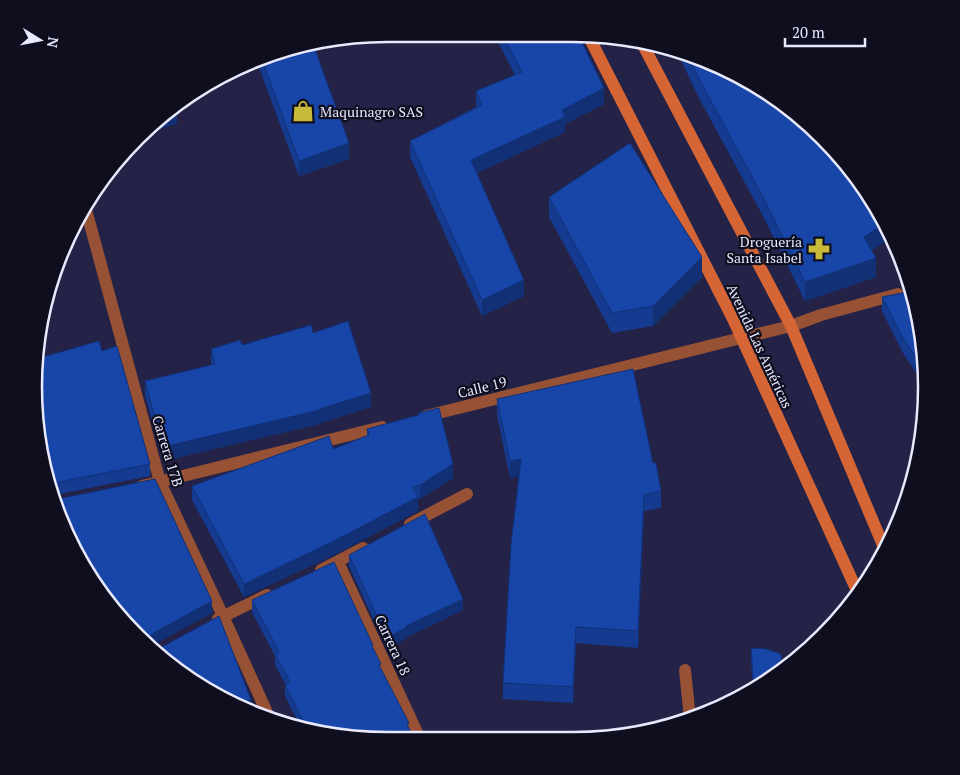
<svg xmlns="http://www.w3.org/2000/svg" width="960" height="775" font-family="'PT Serif',serif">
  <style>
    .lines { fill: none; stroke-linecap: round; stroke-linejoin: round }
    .minor { stroke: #975134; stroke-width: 12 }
    .tertiary { stroke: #975134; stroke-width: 12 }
    .secondary { stroke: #d56534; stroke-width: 12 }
    .wall { fill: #153b90 }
    .shaded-wall { fill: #113076 }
    .building { fill: #1845a8; stroke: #113076 }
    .labels { text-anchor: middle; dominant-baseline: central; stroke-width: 4.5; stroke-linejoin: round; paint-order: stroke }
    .poi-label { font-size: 14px; fill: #e8e9fd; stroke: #0e0e1f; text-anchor: start }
    .street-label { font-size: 14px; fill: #e8e9fd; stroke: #0e0e1f }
    .rim { fill: none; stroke: #e8e9fd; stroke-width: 2.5 }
  </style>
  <rect width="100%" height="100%" fill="#242247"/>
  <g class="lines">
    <!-- minor -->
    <g class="minor">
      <polyline points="85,206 160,482 223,616 270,719"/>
      <polyline points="741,338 791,326"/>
      <polyline points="410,524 467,494"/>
      <polyline points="338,562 421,741"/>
      <polyline points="321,570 363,548"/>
      <polyline points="218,619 267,595"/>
      <polyline points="685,670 690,719"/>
    </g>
    <!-- tertiary -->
    <g class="tertiary">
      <polyline points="791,326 821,315 898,294"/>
      <polyline points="426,416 741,338"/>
      <polyline points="142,486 382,427"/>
    </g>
    <!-- secondary -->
    <g class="secondary">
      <polyline points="588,35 733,319 858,593"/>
      <polyline points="643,45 791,326 885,550"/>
    </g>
  </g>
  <!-- wall -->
  <g class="wall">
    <polygon points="494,34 578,34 604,104 565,124 565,132 477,173 524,296 482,316 410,157 410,141 476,107 476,91 515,75"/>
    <polygon points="296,46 349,159 299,176 257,62"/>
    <polygon points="678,54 708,61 872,251 876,277 805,301 764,218 699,98"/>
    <polygon points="549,197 702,277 653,326 612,333 549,217"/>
    <polygon points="882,297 925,364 917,374 903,353 882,311"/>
    <polygon points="313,333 371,407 320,423 320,424 163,461 145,395 145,381 211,365 211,349 242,345"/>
    <polygon points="102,351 150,464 150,476 54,495 41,457"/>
    <polygon points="497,399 653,463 661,491 661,508 644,511 638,648 576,643 573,703 503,699 503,683 519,476 510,478 497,415"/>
    <polygon points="418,413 453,478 418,499 418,511 334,555 244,597 192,500 192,486 333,449 367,436 367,429 418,415"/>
    <polygon points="349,555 463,610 407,637 407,638 387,649 349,566"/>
    <polygon points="252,600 365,741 302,730 285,696 285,685 286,685 275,665 275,656 252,612"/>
    <polygon points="751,648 783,671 753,690 751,659"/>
  </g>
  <!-- shaded-wall -->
  <g class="shaded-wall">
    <polygon points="604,88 604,104 565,124 565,132 471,176 471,160"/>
    <polygon points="177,108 177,124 142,134 174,109"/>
    <polygon points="134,142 134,148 128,150"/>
    <polygon points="349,143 349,159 299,176 299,161"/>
    <polygon points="885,223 890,231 892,237 864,256 864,237"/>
    <polygon points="702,257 702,277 653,326 653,306"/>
    <polygon points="876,258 876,277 805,301 805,282"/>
    <polygon points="524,280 524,296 482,316 482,300"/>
    <polygon points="924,353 925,365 917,374 917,360"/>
    <polygon points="371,393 371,407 320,423 320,424 163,461 163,447"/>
    <polygon points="521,459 521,475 510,478 510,461"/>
    <polygon points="453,464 453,478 420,499 420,485"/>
    <polygon points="54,483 54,495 50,486"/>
    <polygon points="644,495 644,511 638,648 638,631"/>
    <polygon points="418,497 418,511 334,555 244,597 244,584"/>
    <polygon points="463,599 463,610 407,637 407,638 387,649 387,638 406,626"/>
    <polygon points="212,601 212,613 152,646 150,648 149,646 149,637 152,634"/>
    <polygon points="576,627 576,643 573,703 573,687"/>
    <polygon points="251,700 251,712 241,708 241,704"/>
  </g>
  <!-- building -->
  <g class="building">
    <polygon points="502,34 578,34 604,88 562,110 565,117 471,160 524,280 482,300 410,141 482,105 476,91 522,72"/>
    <polygon points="313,44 349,143 299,161 262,60 296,46"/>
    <polygon points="688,56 708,61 806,122 853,172 885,223 864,237 876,258 805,282 764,199 699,79"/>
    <polygon points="630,143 702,257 653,306 612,313 549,197"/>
    <polygon points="912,291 914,296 924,353 917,360 903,338 882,297"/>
    <polygon points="348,321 371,393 320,409 320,410 163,447 145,381 215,364 211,349 240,340 242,345 311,325 313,333"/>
    <polygon points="99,341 102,351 117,346 150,464 54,483 50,486 41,457 34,365 36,359"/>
    <polygon points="633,369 653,463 656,463 661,491 644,495 638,631 576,627 573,687 503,683 511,544 521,459 510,461 497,399"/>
    <polygon points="439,408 453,464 420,485 413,487 418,497 334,541 244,584 192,486 329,436 333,449 369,435 367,429 419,415 418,413"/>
    <polygon points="155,479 212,601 152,634 149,637 149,645 152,648 156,649 160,648 219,616 251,700 241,704 243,709 231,705 172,668 121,621 70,544 55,499 58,499"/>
    <polygon points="425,514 463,599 406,626 407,627 387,638 349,555"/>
    <polygon points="334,562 373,645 372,646 381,664 379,665 409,723 407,724 415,741 365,741 308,731 285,685 290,682 275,654 279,652 252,600"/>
    <polygon points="751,648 766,649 781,654 783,671 754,689"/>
  </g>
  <!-- icons -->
  <defs>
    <g id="shop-bare" transform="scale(1.725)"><path d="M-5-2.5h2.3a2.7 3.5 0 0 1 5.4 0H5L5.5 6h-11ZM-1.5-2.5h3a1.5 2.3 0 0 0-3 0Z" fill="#c9bb3a" stroke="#0e0e1f" stroke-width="2.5" paint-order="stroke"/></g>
    <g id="pharmacy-bare" transform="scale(1.725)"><path d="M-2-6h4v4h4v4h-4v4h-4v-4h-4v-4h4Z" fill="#c9bb3a" stroke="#0e0e1f" stroke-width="2.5" paint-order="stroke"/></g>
  </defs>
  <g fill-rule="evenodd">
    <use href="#shop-bare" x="303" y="111"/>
    <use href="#pharmacy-bare" x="819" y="249"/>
  </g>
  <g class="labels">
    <!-- poi labels -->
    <g class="poi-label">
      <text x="320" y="111">Maquinagro SAS</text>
      <text x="802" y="241" text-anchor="end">Droguería<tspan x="802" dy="16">Santa Isabel</tspan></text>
    </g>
    <!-- street labels -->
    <g class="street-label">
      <text transform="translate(760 346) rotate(65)">Avenida Las Américas</text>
      <text transform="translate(482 387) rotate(-14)">Calle 19</text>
      <text transform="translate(168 451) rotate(73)">Carrera 17B</text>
      <text transform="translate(393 645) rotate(65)">Carrera 18</text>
    </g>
  </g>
  <!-- crop -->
  <path d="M0 0H960V775H0ZM387 42H573A345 345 0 0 1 918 387V387A345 345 0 0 1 573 732H387A345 345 0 0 1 42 387V387A345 345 0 0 1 387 42Z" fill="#0e0e1f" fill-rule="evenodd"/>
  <path class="rim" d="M387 42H573A345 345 0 0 1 918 387V387A345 345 0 0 1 573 732H387A345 345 0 0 1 42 387V387A345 345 0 0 1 387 42Z"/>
  <!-- north arrow -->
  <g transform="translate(40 40) rotate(100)" stroke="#0e0e1f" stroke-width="4" paint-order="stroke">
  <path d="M0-4L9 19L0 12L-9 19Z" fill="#e8e9fd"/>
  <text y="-8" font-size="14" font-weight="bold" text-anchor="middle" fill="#e8e9fd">N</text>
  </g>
  <!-- scale -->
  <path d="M785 38v8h80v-8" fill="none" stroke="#e8e9fd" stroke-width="2.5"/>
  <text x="792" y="38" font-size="15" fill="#e8e9fd" stroke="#0e0e1f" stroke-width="4" paint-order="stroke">20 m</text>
</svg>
